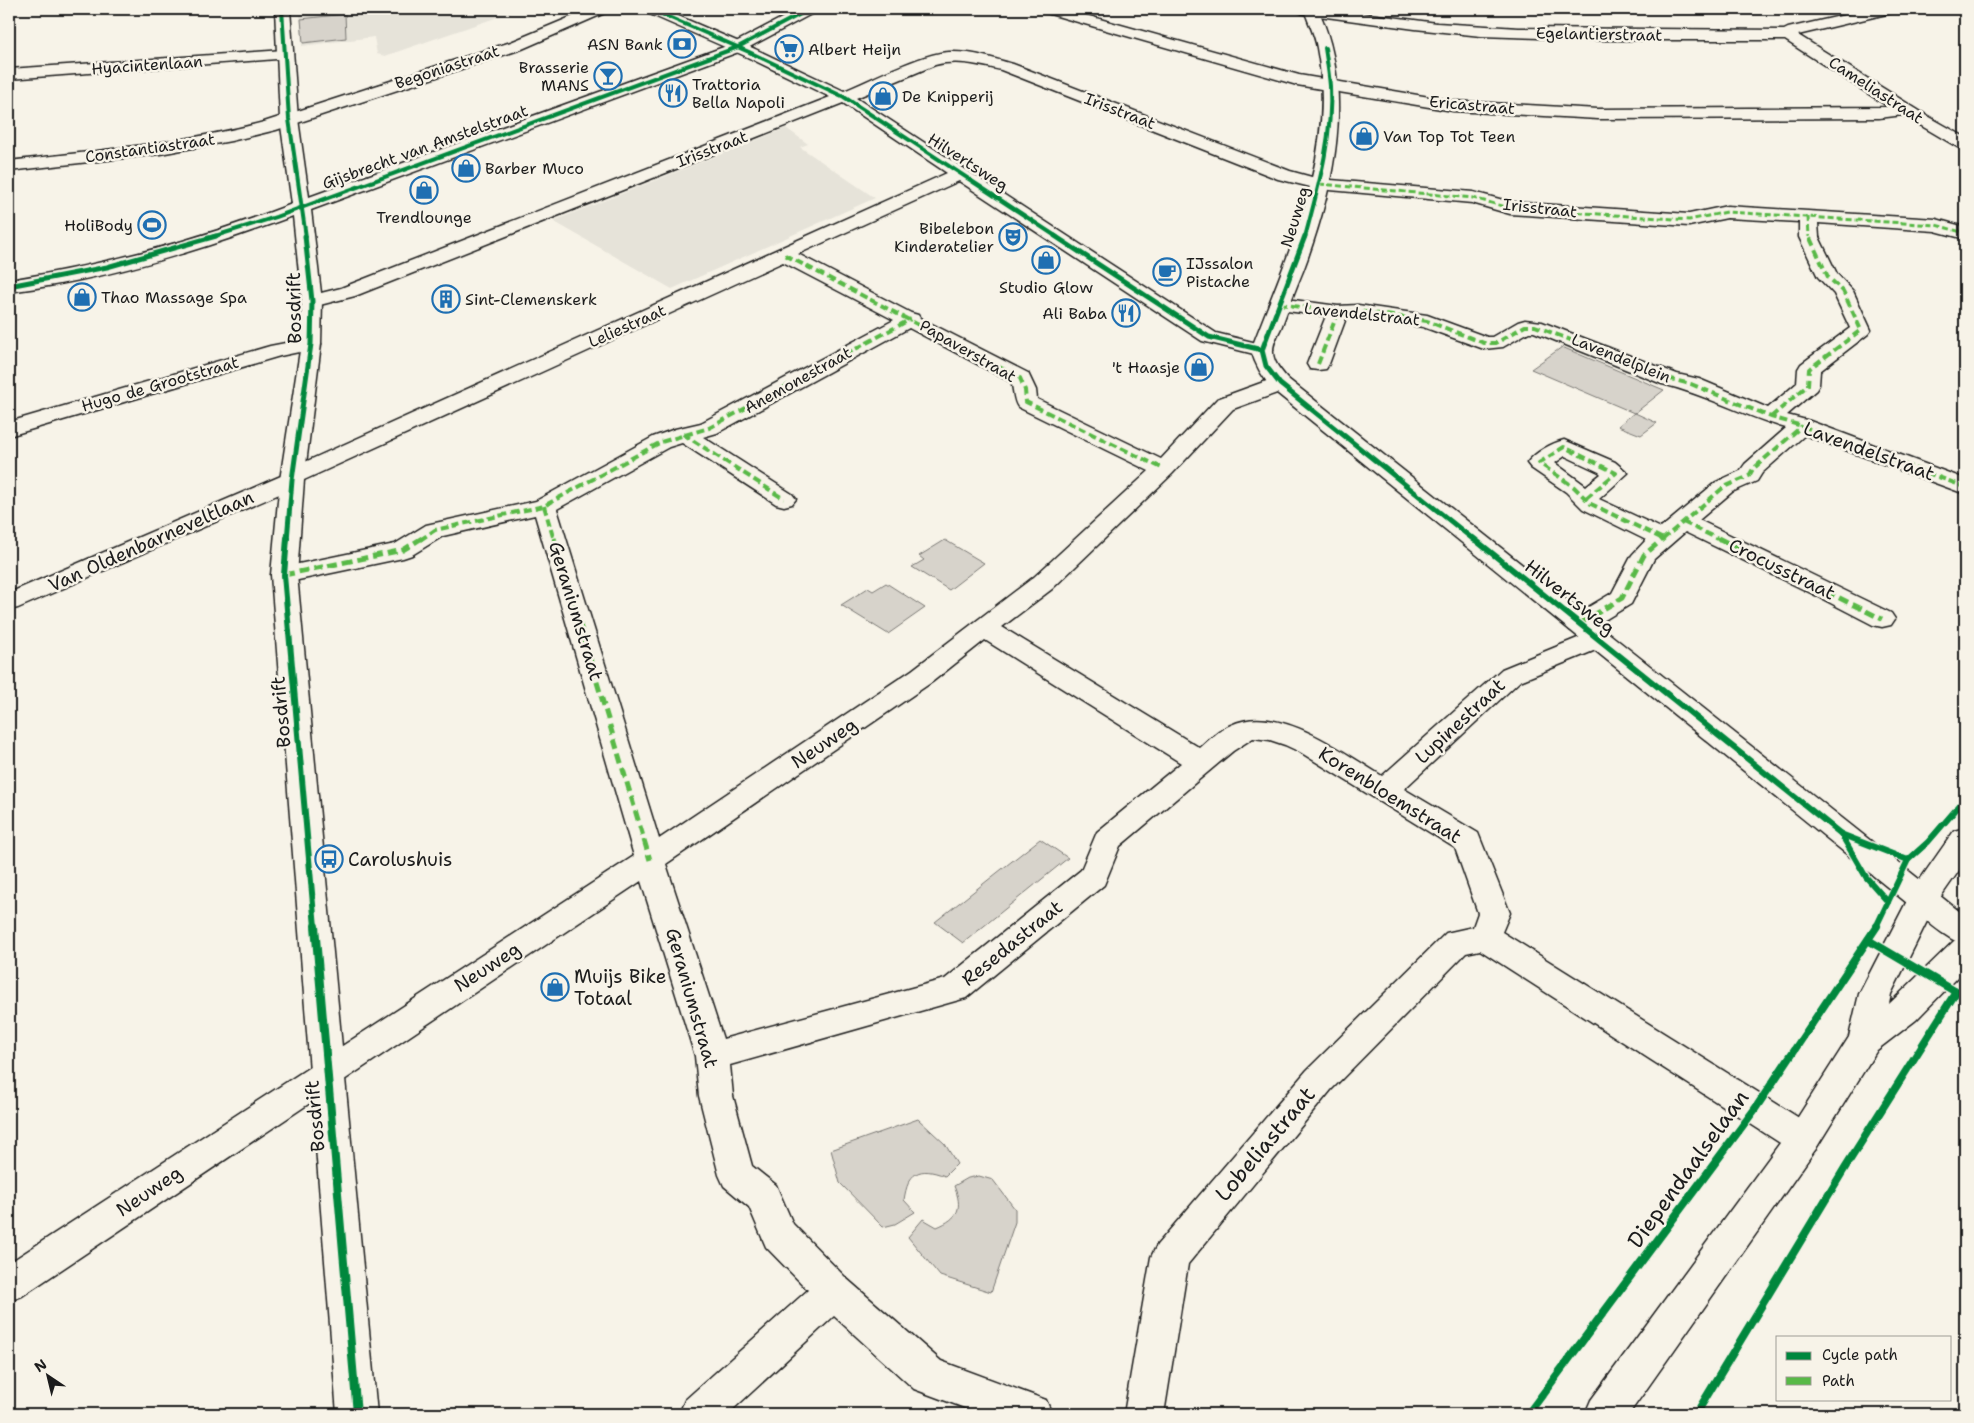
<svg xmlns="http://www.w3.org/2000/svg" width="1974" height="1423" font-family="'Shantell Sans',sans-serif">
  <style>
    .built { fill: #e6e3d9 }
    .green { fill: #d7d3cb; stroke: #7a7874 }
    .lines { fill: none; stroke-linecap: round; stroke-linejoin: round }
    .minor-casing { stroke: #1c1c1c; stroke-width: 3 }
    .tertiary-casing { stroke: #1c1c1c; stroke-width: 3 }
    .primary-casing { stroke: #1c1c1c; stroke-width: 3 }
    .minor { fill: #f7f3e8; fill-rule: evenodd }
    .tertiary { fill: #f7f3e8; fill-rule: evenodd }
    .primary { fill: #f7f3e8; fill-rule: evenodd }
    .quiet-far2 { stroke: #58b947; stroke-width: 3; stroke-dasharray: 6 3; stroke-linecap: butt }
    .quiet-far1 { stroke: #58b947; stroke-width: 4; stroke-dasharray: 8 4; stroke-linecap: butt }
    .quiet { stroke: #58b947; stroke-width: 5; stroke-dasharray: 10 5; stroke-linecap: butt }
    .cycleway-far3-casing { stroke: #f7f3e8; stroke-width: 5.5 }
    .cycleway-far2-casing { stroke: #f7f3e8; stroke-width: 8 }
    .cycleway-far1-casing { stroke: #f7f3e8; stroke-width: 9 }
    .cycleway-casing { stroke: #f7f3e8; stroke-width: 11 }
    .cycleway-far3 { stroke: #00873e; stroke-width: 4 }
    .cycleway-far2 { stroke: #00873e; stroke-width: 5 }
    .cycleway-far1 { stroke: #00873e; stroke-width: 6 }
    .cycleway { stroke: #00873e; stroke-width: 8 }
    .labels { text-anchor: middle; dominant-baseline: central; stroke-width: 5; stroke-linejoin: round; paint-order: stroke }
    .far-street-label { font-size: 16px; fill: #1c1c1c; stroke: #f7f3e8 }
    .far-poi-label { font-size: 16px; fill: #1c1c1c; stroke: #f7f3e8; text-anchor: start }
    .street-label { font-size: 19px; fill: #1c1c1c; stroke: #f7f3e8 }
    .poi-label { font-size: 19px; fill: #1c1c1c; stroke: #f7f3e8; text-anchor: start }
    .near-street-label { font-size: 22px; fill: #1c1c1c; stroke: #f7f3e8 }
  </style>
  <rect width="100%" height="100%" fill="#f7f3e8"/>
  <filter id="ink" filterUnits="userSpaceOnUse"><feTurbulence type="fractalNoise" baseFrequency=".02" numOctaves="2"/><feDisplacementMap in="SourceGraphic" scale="10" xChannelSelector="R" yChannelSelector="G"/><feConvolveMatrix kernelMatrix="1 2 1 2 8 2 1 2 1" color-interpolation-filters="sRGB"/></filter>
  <g filter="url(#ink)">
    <!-- built -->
    <g class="built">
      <polygon points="348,9 521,9 385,56 377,54 374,37 302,46 300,14"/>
      <polygon points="786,128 808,144 800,147 875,198 672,289 553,221"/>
    </g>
    <!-- green -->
    <g class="green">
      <polygon points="345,14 346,38 303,43 301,19"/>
      <polygon points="1562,347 1664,390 1635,413 1657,423 1641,435 1618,426 1634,413 1531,369"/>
      <polygon points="945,540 984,563 949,590 912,567 924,560 919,556"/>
      <polygon points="886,583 925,608 888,634 841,605 868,588 873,591"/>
      <polygon points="1040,839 1068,858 963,943 935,922"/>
      <path d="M918,1119L945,1144L957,1164L945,1176C919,1166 908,1172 904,1200L915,1212L895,1224L883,1227L840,1183L831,1150Z"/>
      <path d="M979,1176L993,1180L1015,1209V1222L991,1292L940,1276L908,1237L923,1219L937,1227C959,1218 963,1208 954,1186L968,1178Z"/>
    </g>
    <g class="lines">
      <!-- minor casing -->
      <g class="minor-casing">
        <g id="minor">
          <path d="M590,9H610L607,12L522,49L276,130L231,141L160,154L9,171V161C95,151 180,144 264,122L511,42Z"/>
          <path d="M643,9H662L755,49L844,91C871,80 922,53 949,52C971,51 992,58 1013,64L1290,171L1319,179L1473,192L1511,202L1689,214L1727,206L1936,219L1965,227V239L1935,231L1818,223L1819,237L1837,274L1853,291L1871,330L1868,334L1820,371L1819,385L1816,390L1787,415L1810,421L1965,479V494L1805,435L1762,473L1757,481L1732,492L1699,520L1891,613L1895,619L1891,625L1882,627L1873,625L1817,596L1685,532L1654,559L1631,604L1588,630L1579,632L1570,630L1566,624L1570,618L1612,593L1632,555L1646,540L1583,509L1566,492L1531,468L1527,463C1535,452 1552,443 1564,440L1615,462L1628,473L1599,499L1661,528L1716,482L1740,471L1745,464L1786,428C1744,416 1705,394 1662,384L1534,332H1529L1503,347L1484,349L1423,327L1358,317L1346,318L1329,364L1326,369L1318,370L1310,369L1307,364L1326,316L1279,310L1272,308L1269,304L1272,300L1279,298L1338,306L1358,305L1427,315L1487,337H1492L1518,322L1525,320L1542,322L1677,374L1699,379L1768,408L1797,383L1798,369L1801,364L1850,328L1834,294L1818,277L1799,237V222L1727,218L1689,226L1510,214L1472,203L1319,189L1278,179L1001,70C979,65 958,59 935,65L856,98L1216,333L1269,346L1273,350L1269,354L1262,356L1202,341L959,181L798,254L911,313L918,315L920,318L1028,373L1036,390L1037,399L1161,459L1217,399L1272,379L1280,377L1288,379L1291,384L1288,389L1233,409L1172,474L1052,589L1002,627L1200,748C1209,740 1219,730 1231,725C1278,702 1344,753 1382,776L1502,669L1590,633L1599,630L1608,633L1612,639L1608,645L1520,681L1404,789L1478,833L1510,913L1502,932L1815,1128L1821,1139L1815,1150L1803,1154L1791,1150L1480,950L1466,953L1331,1090L1188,1264L1164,1414H1124L1151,1257L1157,1245L1307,1070L1446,933L1473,927L1478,913L1455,848L1300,752L1285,745L1270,740L1253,738L1233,751L1120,846L1104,885L966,998L730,1065L733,1096L752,1166L776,1185L793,1224L847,1279L941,1361L1046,1400L1052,1414H981L914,1389L834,1316L728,1414H679L685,1400L808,1290L766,1247L749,1207L724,1186L719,1175L699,1096L695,1056L641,881L22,1296L9,1301V1263L634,856L535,515L443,536L412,555L403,558L284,583L275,581L271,575L275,569L284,567L395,544L426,525L536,501L653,437L675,429L701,423L894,320L783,262L304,480L300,485L18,608L9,610V593L281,476L285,471L947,173L843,103L355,296L312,307L305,305L302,301L305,297L341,288L830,97L743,55L645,12ZM909,328L1011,382C1014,390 1013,400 1018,407L1149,471L1034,577L912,670L659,839L557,509L669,447L682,443L776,504L784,506L792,504L796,499L792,494L703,437L717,433ZM1565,456L1599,472L1601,474L1586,486L1555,463ZM985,640L1181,763L1097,832L1081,870L945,979L723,1039L666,864L932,682Z"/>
          <polygon points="1040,9 1064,9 1299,75 1453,101 1598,109 1889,107 1785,40 1596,40 1481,36 1415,29 1304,14 1299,12 1296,9 1332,9 1437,23 1519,28 1784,30 1788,28 1871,9 1897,9 1895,12 1798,35 1926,115 1965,137 1965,149 1959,148 1903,115 1879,118 1598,119 1453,111 1297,85 1043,12"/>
          <polygon points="284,50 290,52 292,55 290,58 9,79 9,69"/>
          <polygon points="311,338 318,340 321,344 318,348 280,356 9,436 9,422 270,346"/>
          <path d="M1923,887L1934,891L1965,916V945C1948,940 1916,915 1908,899L1912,891Z"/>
        </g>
      </g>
      <!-- tertiary casing -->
      <g class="tertiary-casing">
        <g id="tertiary">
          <path d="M275,9H290L298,119L309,197L732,44L799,9H818L815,12L744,50L311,210L322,301L321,344L304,480L297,575L377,1414H337L271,575L280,480L301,344L302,301L293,216C202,250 105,280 9,292V280C105,265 201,239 292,204L280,119Z"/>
          <path d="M1304,9H1318C1356,92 1334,189 1303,271C1295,290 1288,309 1281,328C1278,334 1273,343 1273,350C1272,361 1281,371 1288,379L1934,891L1938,899L1934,907L1923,911L1912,907L1272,389C1262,375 1256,367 1251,350C1287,254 1338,154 1317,48C1315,35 1308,22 1304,9Z"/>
        </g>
      </g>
      <!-- primary casing -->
      <g class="primary-casing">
        <polygon id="primary" points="1965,828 1965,862 1935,905 1891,994 1889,1004 1954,941 1965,938 1965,970 1916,1020 1877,1050 1815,1150 1629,1414 1585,1414 1591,1400 1791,1128 1849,1037 1859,994 1912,891 1954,831"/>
      </g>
      <!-- minor -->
      <use href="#minor" class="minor"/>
      <!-- tertiary -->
      <use href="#tertiary" class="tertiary"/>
      <!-- primary -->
      <use href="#primary" class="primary"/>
      <!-- quiet-far2 -->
      <g class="quiet-far2">
        <polyline points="1319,184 1473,198 1510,208 1689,220 1727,212 1936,225 1965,233"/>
        <polyline points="1808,217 1809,237"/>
      </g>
      <!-- quiet-far1 -->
      <g class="quiet-far1">
        <polyline points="785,255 1020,378 1025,390 1026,402 1164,469"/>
        <polyline points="1279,304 1338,312 1358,311 1427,321 1484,343 1496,343 1525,326 1535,326 1670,379 1691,384 1771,417 1802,426 1965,487"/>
        <polyline points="1318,364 1338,312"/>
        <polyline points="1771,417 1808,385 1809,369 1861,330 1843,291 1828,277 1809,236"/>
        <polyline points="683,434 784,499"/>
        <polyline points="1586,498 1616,473 1564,447 1539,463 1574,487 1591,504 1663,539"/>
        <polyline points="544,506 554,540"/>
        <polyline points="1683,522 1720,540"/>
        <polyline points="420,540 435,530 544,506 661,442 709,428 911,319"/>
        <polyline points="1662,540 1724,487 1749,476 1753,469 1802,426"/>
      </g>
      <!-- quiet -->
      <g class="quiet">
        <polyline points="554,538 650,860"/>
        <polyline points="1718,538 1882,619"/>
        <polyline points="284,575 403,550 422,538"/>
        <polyline points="1579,624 1622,598 1644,555 1664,538"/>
      </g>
      <!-- cycleway-far3 casing -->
      <g class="cycleway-far3-casing">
        <g id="cycleway-far3">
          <polyline points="282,9 289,119 306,237"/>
          <polyline points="650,9 749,52 844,97 1057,237"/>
          <polyline points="212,237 276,217 738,47 810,9"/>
          <path d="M1305,237C1318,188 1333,137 1330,86C1329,73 1327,61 1325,48"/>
        </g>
      </g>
      <!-- cycleway-far2 casing -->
      <g class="cycleway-far2-casing">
        <g id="cycleway-far2">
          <polyline points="1055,236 1209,337 1262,350"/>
          <polyline points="1305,236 1262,350 1266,366 1280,384 1474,540"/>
          <polyline points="9,286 107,267 216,236"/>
          <polyline points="287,540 292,480 311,344 312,301 305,236"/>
        </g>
      </g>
      <!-- cycleway-far1 casing -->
      <g class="cycleway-far1-casing">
        <g id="cycleway-far1">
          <polyline points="287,538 284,575 315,927"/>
          <polyline points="1473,538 1841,834 1908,860"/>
          <polyline points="1841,834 1866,877 1888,902"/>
          <polyline points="1876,927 1908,860 1928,842 1965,799"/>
        </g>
      </g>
      <!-- cycleway casing -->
      <g class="cycleway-casing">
        <g id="cycleway">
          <polyline points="315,926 357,1414"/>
          <polyline points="1868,940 1956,992"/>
          <polyline points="1528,1414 1755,1109 1877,926"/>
          <polyline points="1696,1414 1846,1166 1956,992 1965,989"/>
        </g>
      </g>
      <!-- cycleway-far3 -->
      <use href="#cycleway-far3" class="cycleway-far3"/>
      <!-- cycleway-far2 -->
      <use href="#cycleway-far2" class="cycleway-far2"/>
      <!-- cycleway-far1 -->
      <use href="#cycleway-far1" class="cycleway-far1"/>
      <!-- cycleway -->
      <use href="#cycleway" class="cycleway"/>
    </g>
  </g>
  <!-- icons -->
  <defs>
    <g id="bank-ring" transform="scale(1.4375)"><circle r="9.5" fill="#f7f3e8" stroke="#1f6fb2" stroke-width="1.5"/><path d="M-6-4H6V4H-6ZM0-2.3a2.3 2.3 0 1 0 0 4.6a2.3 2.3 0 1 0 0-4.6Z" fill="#1f6fb2"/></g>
    <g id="supermarket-ring" transform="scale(1.4375)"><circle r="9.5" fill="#f7f3e8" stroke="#1f6fb2" stroke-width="1.5"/><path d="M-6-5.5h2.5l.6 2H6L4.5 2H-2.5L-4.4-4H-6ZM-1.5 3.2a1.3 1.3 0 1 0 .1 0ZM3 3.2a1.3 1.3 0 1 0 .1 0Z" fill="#1f6fb2"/></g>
    <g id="bar-ring" transform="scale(1.4375)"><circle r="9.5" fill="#f7f3e8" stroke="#1f6fb2" stroke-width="1.5"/><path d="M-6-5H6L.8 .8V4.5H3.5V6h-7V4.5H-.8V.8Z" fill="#1f6fb2"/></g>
    <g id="restaurant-ring" transform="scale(1.4375)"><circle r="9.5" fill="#f7f3e8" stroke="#1f6fb2" stroke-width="1.5"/><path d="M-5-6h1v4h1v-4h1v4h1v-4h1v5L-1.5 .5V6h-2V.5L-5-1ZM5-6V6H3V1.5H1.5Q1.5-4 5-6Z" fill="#1f6fb2"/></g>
    <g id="shop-ring" transform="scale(1.4375)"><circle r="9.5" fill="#f7f3e8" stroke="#1f6fb2" stroke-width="1.5"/><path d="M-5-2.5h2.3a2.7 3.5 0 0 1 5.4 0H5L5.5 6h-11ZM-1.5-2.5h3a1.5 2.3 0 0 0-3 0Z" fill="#1f6fb2"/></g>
    <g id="stadium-ring" transform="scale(1.4375)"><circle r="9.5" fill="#f7f3e8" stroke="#1f6fb2" stroke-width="1.5"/><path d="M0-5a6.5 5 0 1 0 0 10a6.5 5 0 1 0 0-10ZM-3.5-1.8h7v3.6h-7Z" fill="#1f6fb2"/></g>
    <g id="theatre-ring" transform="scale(1.4375)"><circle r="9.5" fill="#f7f3e8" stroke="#1f6fb2" stroke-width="1.5"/><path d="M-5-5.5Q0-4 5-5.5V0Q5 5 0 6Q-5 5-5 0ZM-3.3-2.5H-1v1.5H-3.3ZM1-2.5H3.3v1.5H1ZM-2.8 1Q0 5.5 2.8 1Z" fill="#1f6fb2"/></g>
    <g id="cafe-ring" transform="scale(1.4375)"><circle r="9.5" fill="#f7f3e8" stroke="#1f6fb2" stroke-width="1.5"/><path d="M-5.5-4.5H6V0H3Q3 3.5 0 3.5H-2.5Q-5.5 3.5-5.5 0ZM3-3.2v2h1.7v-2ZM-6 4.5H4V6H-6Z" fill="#1f6fb2"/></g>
    <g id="building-ring" transform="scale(1.4375)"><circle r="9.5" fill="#f7f3e8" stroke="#1f6fb2" stroke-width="1.5"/><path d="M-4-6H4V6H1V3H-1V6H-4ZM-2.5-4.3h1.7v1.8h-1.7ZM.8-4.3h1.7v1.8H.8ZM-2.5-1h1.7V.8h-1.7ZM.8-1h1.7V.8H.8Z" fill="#1f6fb2"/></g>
    <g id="bus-ring" transform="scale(1.4375)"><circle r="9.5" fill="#f7f3e8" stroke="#1f6fb2" stroke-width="1.5"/><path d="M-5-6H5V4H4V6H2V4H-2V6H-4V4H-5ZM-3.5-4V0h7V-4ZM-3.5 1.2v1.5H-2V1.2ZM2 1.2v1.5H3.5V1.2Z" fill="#1f6fb2"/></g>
  </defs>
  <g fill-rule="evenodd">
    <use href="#bank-ring" x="682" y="44"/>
    <use href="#supermarket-ring" x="789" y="49"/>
    <use href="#bar-ring" x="608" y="76"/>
    <use href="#restaurant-ring" x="673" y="93"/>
    <use href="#shop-ring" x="883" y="96"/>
    <use href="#shop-ring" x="1364" y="136"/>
    <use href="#shop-ring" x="466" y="168"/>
    <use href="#shop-ring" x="424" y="190"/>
    <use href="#stadium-ring" x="152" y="225"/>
    <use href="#theatre-ring" x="1013" y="237"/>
    <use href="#shop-ring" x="1046" y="260"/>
    <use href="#cafe-ring" x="1167" y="272"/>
    <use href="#shop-ring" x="82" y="297"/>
    <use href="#building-ring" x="446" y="299"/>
    <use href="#restaurant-ring" x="1126" y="313"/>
    <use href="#shop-ring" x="1199" y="367"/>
    <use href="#bus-ring" x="329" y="859"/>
    <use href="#shop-ring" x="555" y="987"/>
  </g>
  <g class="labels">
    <!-- far-street labels -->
    <g class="far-street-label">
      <text transform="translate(1599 34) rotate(1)">Egelantierstraat</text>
      <text transform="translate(147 65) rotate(-4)">Hyacintenlaan</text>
      <text transform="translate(447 67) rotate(-18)">Begoniastraat</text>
      <text transform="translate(1876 90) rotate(33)">Cameliastraat</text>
      <text transform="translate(1472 105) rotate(5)">Ericastraat</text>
      <text transform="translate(1120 111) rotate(21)">Irisstraat</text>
      <text transform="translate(425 147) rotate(-20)">Gijsbrecht van Amstelstraat</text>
      <text transform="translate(150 148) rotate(-8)">Constantiastraat</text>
      <text transform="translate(712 149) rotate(-21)">Irisstraat</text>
      <text transform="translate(968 162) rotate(33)">Hilvertsweg</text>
      <text transform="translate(1540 208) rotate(6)">Irisstraat</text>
      <text transform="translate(1295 217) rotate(-73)">Neuweg</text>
      <text transform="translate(1362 314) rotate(6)">Lavendelstraat</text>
      <text transform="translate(627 326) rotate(-24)">Leliestraat</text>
      <text transform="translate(968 351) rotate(30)">Papaverstraat</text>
      <text transform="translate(1621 358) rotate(22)">Lavendelplein</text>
      <text transform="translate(798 380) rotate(-29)">Anemonestraat</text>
      <text transform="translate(160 384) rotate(-16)">Hugo de Grootstraat</text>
    </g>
    <!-- far-poi labels -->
    <g class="far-poi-label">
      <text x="663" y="44" text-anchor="end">ASN Bank</text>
      <text x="808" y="49">Albert Heijn</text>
      <text x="589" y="67" text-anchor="end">Brasserie<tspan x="589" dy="18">MANS</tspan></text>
      <text x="692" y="84">Trattoria<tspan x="692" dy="18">Bella Napoli</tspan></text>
      <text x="902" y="96">De Knipperij</text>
      <text x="1383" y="136">Van Top Tot Teen</text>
      <text x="485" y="168">Barber Muco</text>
      <text x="424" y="217" text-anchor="middle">Trendlounge</text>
      <text x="133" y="225" text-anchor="end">HoliBody</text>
      <text x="994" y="228" text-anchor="end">Bibelebon<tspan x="994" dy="18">Kinderatelier</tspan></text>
      <text x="1186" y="263">IJssalon<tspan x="1186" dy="18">Pistache</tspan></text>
      <text x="1046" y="287" text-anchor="middle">Studio Glow</text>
      <text x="101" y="297">Thao Massage Spa</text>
      <text x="465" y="299">Sint-Clemenskerk</text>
      <text x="1107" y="313" text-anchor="end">Ali Baba</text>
      <text x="1180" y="367" text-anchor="end">'t Haasje</text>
    </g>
    <!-- street labels -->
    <g class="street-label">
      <text transform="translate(294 308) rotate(-91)">Bosdrift</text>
      <text transform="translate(1869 451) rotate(20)">Lavendelstraat</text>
      <text transform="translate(151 541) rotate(-24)">Van Oldenbarneveltlaan</text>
      <text transform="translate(1782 569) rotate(26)">Crocusstraat</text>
      <text transform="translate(1570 597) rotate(38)">Hilvertsweg</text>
      <text transform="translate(576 611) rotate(73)">Geraniumstraat</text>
      <text transform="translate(281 712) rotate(-95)">Bosdrift</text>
      <text transform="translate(1460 721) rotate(-43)">Lupinestraat</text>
      <text transform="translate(824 743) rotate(-34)">Neuweg</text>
      <text transform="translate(1390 795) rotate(32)">Korenbloemstraat</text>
      <text transform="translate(1012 943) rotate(-39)">Resedastraat</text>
      <text transform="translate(487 967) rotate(-33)">Neuweg</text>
      <text transform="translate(692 998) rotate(74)">Geraniumstraat</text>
      <text transform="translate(315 1116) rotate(-95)">Bosdrift</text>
      <text transform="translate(149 1191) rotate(-34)">Neuweg</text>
    </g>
    <!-- poi labels -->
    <g class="poi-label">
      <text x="348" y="859">Carolushuis</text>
      <text x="574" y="976">Muijs Bike<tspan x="574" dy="22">Totaal</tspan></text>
    </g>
    <!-- near-street labels -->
    <g class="near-street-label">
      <text transform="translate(1265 1144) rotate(-50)">Lobeliastraat</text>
      <text transform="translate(1688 1169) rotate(-54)">Diependaalselaan</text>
    </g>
  </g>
  <!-- margin -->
  <rect width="1974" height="1423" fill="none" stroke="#f7f3e8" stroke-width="30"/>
  <rect x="15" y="15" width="1944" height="1393" fill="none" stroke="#1c1c1c" stroke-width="2" filter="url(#ink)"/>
  <!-- legend -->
  <rect x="1776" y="1336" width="175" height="65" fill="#f7f3e8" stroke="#9f9d96"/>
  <rect x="1786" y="1352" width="25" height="8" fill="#00873e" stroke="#9f9d96"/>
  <text x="1822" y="1360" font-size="15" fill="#1c1c1c">Cycle path</text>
  <rect x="1786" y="1377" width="25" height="8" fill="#58b947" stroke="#9f9d96"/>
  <text x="1822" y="1386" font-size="15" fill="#1c1c1c">Path</text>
  <!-- north arrow -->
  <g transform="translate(48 1376) rotate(325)" stroke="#f7f3e8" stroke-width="4" paint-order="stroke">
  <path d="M0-4L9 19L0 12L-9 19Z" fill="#1c1c1c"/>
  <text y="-8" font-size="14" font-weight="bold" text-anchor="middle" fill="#1c1c1c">N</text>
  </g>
</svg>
